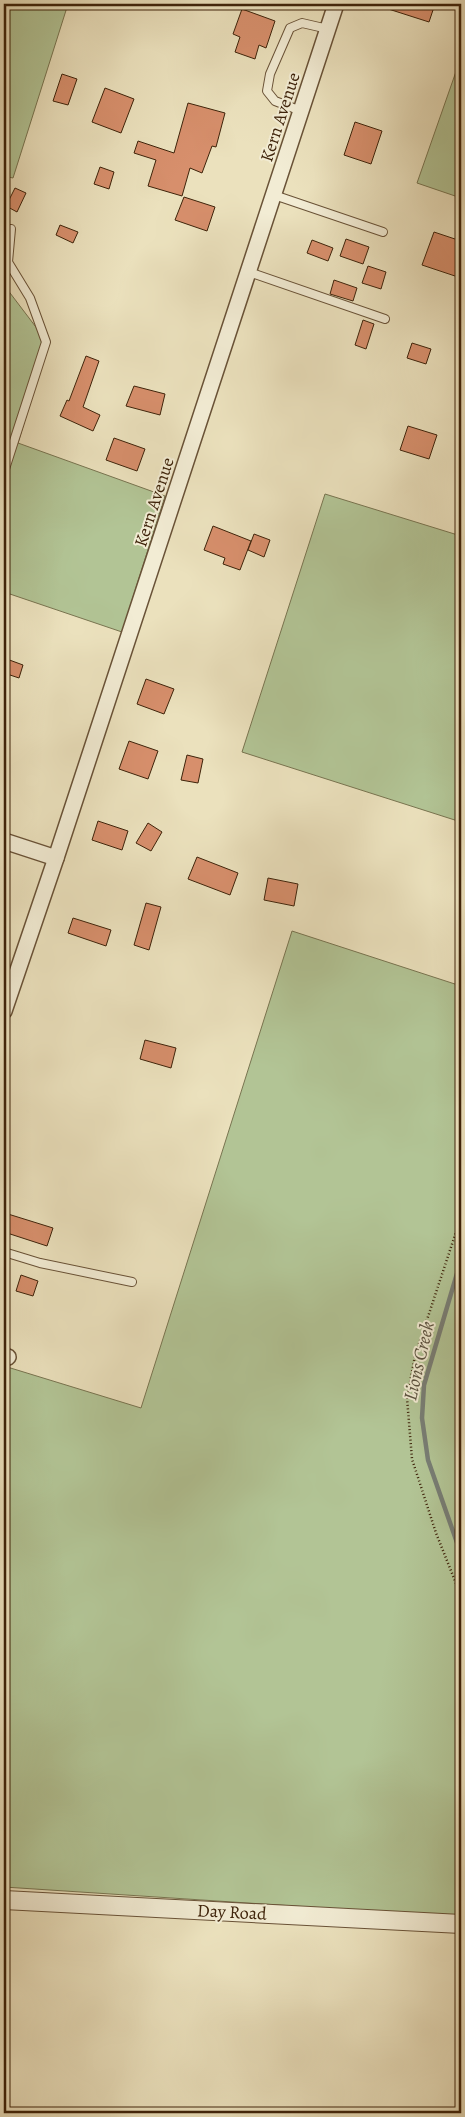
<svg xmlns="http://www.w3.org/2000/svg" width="465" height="2117" font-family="Alegreya,serif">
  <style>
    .green { fill: #b2c495; stroke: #787450 }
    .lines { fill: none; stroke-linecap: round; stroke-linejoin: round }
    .stream { stroke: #787e75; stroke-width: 4.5 }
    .building { fill: #d78f6c; stroke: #3e230a }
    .service-casing { stroke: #695237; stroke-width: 10 }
    .minor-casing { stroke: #695237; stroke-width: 18 }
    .tertiary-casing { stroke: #695237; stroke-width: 20 }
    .path { stroke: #3e230a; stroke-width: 2.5; stroke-dasharray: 1 2.5; stroke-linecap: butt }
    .service { stroke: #f2ecd4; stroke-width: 8 }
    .minor { stroke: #f2ecd4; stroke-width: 15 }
    .tertiary { stroke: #f2ecd4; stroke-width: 18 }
    .labels { text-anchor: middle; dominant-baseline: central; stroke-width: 4; stroke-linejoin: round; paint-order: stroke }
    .street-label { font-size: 18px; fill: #3e230a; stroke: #f2ecd4 }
    .water-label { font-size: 19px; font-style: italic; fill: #5b513f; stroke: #f2ecd4 }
  </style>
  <rect width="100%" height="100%" fill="#ebe1bd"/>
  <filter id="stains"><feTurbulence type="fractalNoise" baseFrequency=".004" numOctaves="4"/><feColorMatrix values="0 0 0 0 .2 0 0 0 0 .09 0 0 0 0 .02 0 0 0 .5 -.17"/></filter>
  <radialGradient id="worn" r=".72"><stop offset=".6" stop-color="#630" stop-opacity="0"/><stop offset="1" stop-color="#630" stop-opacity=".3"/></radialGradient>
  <!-- green -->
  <g class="green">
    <polygon points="4,4 68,4 13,178 4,176"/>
    <polygon points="459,63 461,64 461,198 417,183"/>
    <polygon points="4,285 48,343 18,443 165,496 122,632 4,592"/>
    <polygon points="325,494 461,536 461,822 242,752"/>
    <polygon points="292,931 461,986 461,1917 4,1887 4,1366 141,1408"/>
  </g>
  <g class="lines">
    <!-- stream -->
    <polyline class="stream" points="461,1260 424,1385 422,1418 428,1460 461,1554"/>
  </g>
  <!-- building -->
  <g class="building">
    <polygon points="380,4 435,4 429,22 379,6"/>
    <polygon points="242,9 275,21 266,48 259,45 255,59 235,52 240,37 233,34"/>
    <polygon points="62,74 77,79 68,105 53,101"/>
    <polygon points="105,88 134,99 121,133 92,122"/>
    <polygon points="188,103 225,113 216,147 212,146 202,173 190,168 182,196 148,186 156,160 134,153 138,141 174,153"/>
    <polygon points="355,122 382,131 371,164 344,155"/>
    <polygon points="100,167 114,172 109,189 94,184"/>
    <polygon points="15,188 26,193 17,212 6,206"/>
    <polygon points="184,197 215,207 207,231 175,220"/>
    <polygon points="60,225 78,232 73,243 56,235"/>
    <polygon points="434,232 461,241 461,278 422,265"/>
    <polygon points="346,239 369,247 363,264 340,256"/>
    <polygon points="312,240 333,248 328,261 307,253"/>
    <polygon points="368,266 386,272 381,289 362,283"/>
    <polygon points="334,280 357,288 353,301 330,294"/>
    <polygon points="363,320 374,324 366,349 355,345"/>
    <polygon points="412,343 431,349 426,364 407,358"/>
    <polygon points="86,356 99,361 83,407 100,415 93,431 60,416 67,400 69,401"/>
    <polygon points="134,386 165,394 160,415 126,406"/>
    <polygon points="408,426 437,435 429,459 400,450"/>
    <polygon points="114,438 145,449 137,471 106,460"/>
    <polygon points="213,526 251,541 240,570 223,564 225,558 204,550"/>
    <polygon points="254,534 270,540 264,557 248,550"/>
    <polygon points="4,658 23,665 19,678 4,673"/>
    <polygon points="146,679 174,689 164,714 137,704"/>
    <polygon points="129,741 158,751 148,779 119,769"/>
    <polygon points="187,755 203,759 198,783 181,780"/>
    <polygon points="98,821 128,831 122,850 92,840"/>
    <polygon points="148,823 162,832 151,851 136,843"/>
    <polygon points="197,857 238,873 230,895 188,879"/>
    <polygon points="268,878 298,884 294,906 264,900"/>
    <polygon points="146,903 161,907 149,950 134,945"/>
    <polygon points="73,918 111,930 106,946 68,933"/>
    <polygon points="145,1040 176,1048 171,1068 140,1059"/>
    <polygon points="8,1214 53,1228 47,1246 4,1232"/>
    <polygon points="21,1275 38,1281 33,1296 16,1291"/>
  </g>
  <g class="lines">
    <!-- service casing -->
    <g class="service-casing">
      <g id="service">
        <polyline points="301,111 275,101 267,91 270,74 290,28 302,23 328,29"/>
        <polyline points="274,195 383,232"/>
        <polyline points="249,272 385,319"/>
        <polyline points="4,472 46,342 30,298 8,262 11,229"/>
        <polyline points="4,1252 40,1263 132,1282"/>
      </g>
    </g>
    <!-- minor casing -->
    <g class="minor-casing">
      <g id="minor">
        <polyline points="4,841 56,858"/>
        <polyline points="4,1011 56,858 336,4"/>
        <polyline points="4,1356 8,1357"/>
      </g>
    </g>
    <!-- tertiary casing -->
    <g class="tertiary-casing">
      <polyline id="tertiary" points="4,1900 461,1924"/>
    </g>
    <!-- path -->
    <polyline class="path" points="461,1217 415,1356 407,1398 412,1459 436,1533 461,1596"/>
    <!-- service -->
    <use href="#service" class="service"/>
    <!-- minor -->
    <use href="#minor" class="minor"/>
    <!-- tertiary -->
    <use href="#tertiary" class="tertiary"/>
  </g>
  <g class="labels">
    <!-- street labels -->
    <g class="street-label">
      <text transform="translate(280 117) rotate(-72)">Kern Avenue</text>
      <text transform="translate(154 502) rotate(-72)">Kern Avenue</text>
      <text transform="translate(232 1912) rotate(3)">Day Road</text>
    </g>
    <!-- water labels -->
    <g class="water-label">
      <text transform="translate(419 1361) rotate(-77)">Lions Creek</text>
    </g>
  </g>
  <!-- margin -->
  <rect width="465" height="2117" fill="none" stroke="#ebe1bd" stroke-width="20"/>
  <rect x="5" y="5" width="455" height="2107" fill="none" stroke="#3e230a" stroke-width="2.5"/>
  <rect x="10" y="10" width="445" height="2097" fill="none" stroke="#3e230a"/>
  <rect width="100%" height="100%" filter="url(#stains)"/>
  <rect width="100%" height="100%" fill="url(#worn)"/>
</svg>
